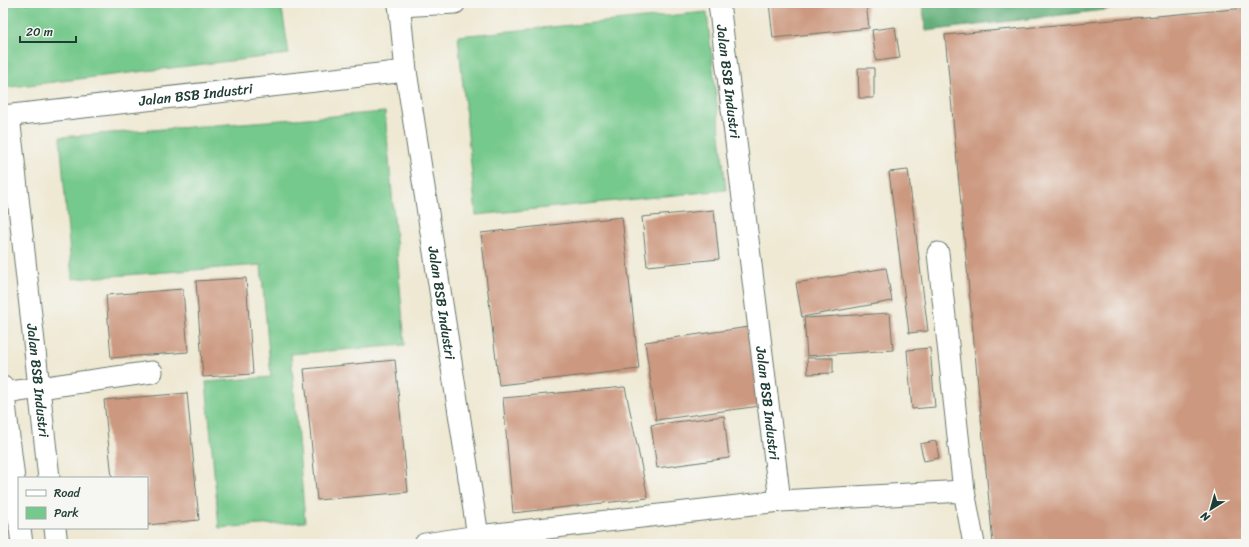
<svg xmlns="http://www.w3.org/2000/svg" width="1249" height="547" font-family="Sriracha,sans-serif">
  <style>
    .green { fill: #76c98c; stroke: #4a8360 }
    .forest { fill: #60ad78; stroke: #407556 }
    .building { fill: #cc987f }
    .lines { fill: none; stroke-linecap: round; stroke-linejoin: round }
    .minor-casing { stroke: #68796c; stroke-width: 23 }
    .minor { stroke: #fff; stroke-width: 21 }
    .labels { text-anchor: middle; dominant-baseline: central; stroke-width: 4; stroke-linejoin: round; paint-order: stroke }
    .street-label { font-size: 14px; fill: #1f3d34; stroke: #f6f6f2 }
  </style>
  <rect width="100%" height="100%" fill="#f6f6f2"/>
  <filter id="ink" filterUnits="userSpaceOnUse"><feTurbulence type="fractalNoise" baseFrequency=".025" numOctaves="2"/><feDisplacementMap in="SourceGraphic" scale="8" xChannelSelector="R" yChannelSelector="G"/><feConvolveMatrix kernelMatrix="1 2 1 2 8 2 1 2 1" color-interpolation-filters="sRGB"/></filter>
  <filter id="wash" filterUnits="userSpaceOnUse"><feTurbulence type="fractalNoise" baseFrequency=".012" numOctaves="4" result="noise"/><feDisplacementMap in="SourceGraphic" scale="16" xChannelSelector="R" yChannelSelector="G"/><feGaussianBlur stdDeviation="0.9" result="paint"/><feColorMatrix in="noise" values="0 0 0 0 0 0 0 0 0 0 0 0 0 0 0 0 0 1.4 0 .05"/><feComposite in="paint" operator="in"/></filter>
  <g filter="url(#wash)">
    <rect width="100%" height="100%" fill="#efe9d4"/>
    <!-- green -->
    <g class="green">
      <polygon points="3,3 281,3 289,54 3,88"/>
      <polygon points="707,12 726,190 476,215 458,36"/>
      <polygon points="385,112 405,345 291,354 305,522 219,528 206,382 271,377 261,265 72,279 60,137"/>
    </g>
    <!-- forest -->
    <polygon class="forest" points="922,3 1164,3 926,31"/>
    <g id="blocks">
      <!-- building -->
      <g class="building">
        <polygon points="769,3 866,3 869,28 773,38"/>
        <polygon points="1246,8 1246,544 993,544 945,35"/>
        <polygon points="895,27 900,58 876,61 872,30"/>
        <polygon points="858,68 874,68 874,98 859,98"/>
        <polygon points="908,170 928,331 909,333 889,172"/>
        <polygon points="714,210 719,259 647,266 642,217"/>
        <polygon points="622,217 639,369 499,385 481,233"/>
        <polygon points="886,268 892,301 802,317 796,283"/>
        <polygon points="246,278 253,374 203,377 196,281"/>
        <polygon points="183,289 188,352 111,358 106,295"/>
        <polygon points="890,313 893,350 807,356 804,318"/>
        <polygon points="749,327 760,406 656,420 645,342"/>
        <polygon points="930,348 935,407 912,409 907,350"/>
        <polygon points="807,358 833,358 833,373 808,374"/>
        <polygon points="395,360 408,492 317,500 304,369"/>
        <polygon points="625,387 648,498 513,513 503,398"/>
        <polygon points="187,393 199,520 147,525 147,478 112,478 104,400"/>
        <polygon points="724,416 729,458 657,468 651,425"/>
        <polygon points="936,441 939,458 924,461 920,444"/>
      </g>
    </g>
  </g>
  <g filter="url(#ink)">
    <use href="#blocks" fill-opacity="0" stroke="#68796c" stroke-width="1"/>
    <g class="lines">
      <!-- minor casing -->
      <g class="minor-casing">
        <g id="minor">
          <path id="s1" d="M399,3L406,71L478,536"/>
          <path id="s2" d="M719,3L780,501"/>
          <polyline points="399,6 455,3"/>
          <path id="s3" d="M3,116L406,71"/>
          <path id="s4" d="M9,116L49,478"/>
          <polyline points="938,253 964,491"/>
          <polyline points="3,387 19,521"/>
          <polyline points="4,393 152,372"/>
          <polyline points="20,528 22,544"/>
          <polyline points="55,528 57,544"/>
          <polyline points="425,544 478,536 780,501 964,491 974,544"/>
        </g>
      </g>
      <!-- minor -->
      <use href="#minor" class="minor"/>
    </g>
  </g>
  <g class="labels">
    <!-- street labels -->
    <g class="street-label">
      <text stroke="none"><textPath href="#s2" startOffset="79">Jalan BSB Industri</textPath></text>
      <text stroke="none"><textPath href="#s3" startOffset="194">Jalan BSB Industri</textPath></text>
      <text stroke="none"><textPath href="#s1" startOffset="303">Jalan BSB Industri</textPath></text>
      <text stroke="none"><textPath href="#s4" startOffset="266">Jalan BSB Industri</textPath></text>
      <text stroke="none"><textPath href="#s2" startOffset="403">Jalan BSB Industri</textPath></text>
    </g>
  </g>
  <!-- margin -->
  <rect width="1249" height="547" fill="none" stroke="#f6f6f2" stroke-width="16"/>
  <!-- legend -->
  <rect x="18" y="477" width="130" height="52" fill="#f6f6f2" stroke="#a0aca6"/>
  <rect x="26" y="490" width="20" height="6" fill="#ffffff" stroke="#a0aca6"/>
  <text x="54" y="497" font-size="12" fill="#1f3d34">Road</text>
  <rect x="26" y="507" width="20" height="12" fill="#76c98c" stroke="#a0aca6"/>
  <text x="54" y="517" font-size="12" fill="#1f3d34">Park</text>
  <!-- north arrow -->
  <g transform="translate(1211 509) rotate(217)" stroke="#f6f6f2" stroke-width="3" paint-order="stroke">
  <path d="M0-3L7 15L0 10L-7 15Z" fill="#1f3d34"/>
  <text y="-6" font-size="11" font-weight="bold" text-anchor="middle" fill="#1f3d34">N</text>
  </g>
  <!-- scale -->
  <path d="M20 36v6h56v-6" fill="none" stroke="#1f3d34" stroke-width="2"/>
  <text x="26" y="36" font-size="12" fill="#1f3d34" stroke="#f6f6f2" stroke-width="3" paint-order="stroke">20 m</text>
</svg>
